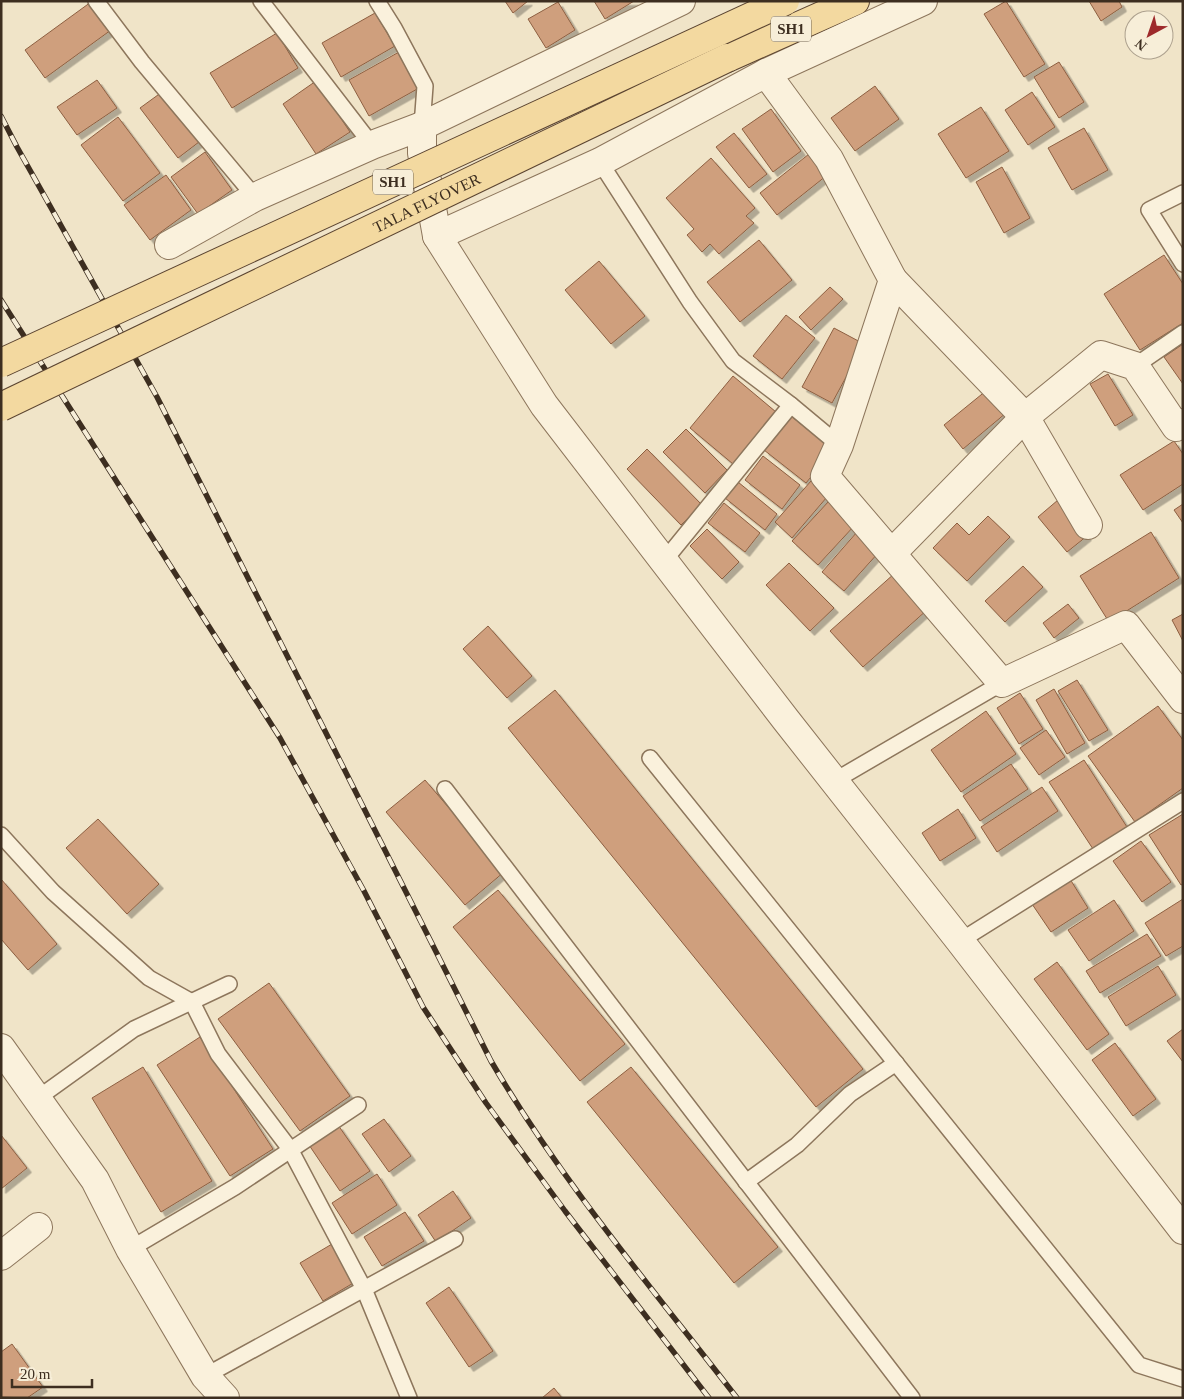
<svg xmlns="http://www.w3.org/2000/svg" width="1184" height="1399" font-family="Georgia,serif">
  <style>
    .building { fill: #cf9f7d; stroke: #8d5f41; filter: url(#shadow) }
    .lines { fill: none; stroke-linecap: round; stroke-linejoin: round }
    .service-casing { stroke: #8d765c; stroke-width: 18 }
    .minor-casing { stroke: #8d765c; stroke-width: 30 }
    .tertiary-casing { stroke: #8d765c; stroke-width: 30 }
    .primary-casing { stroke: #5b4430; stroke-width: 30 }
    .service { stroke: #faf1dc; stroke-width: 15 }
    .minor { stroke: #faf1dc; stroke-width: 28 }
    .tertiary { stroke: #faf1dc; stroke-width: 28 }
    .primary { stroke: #f3d9a0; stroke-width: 28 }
    .rail-casing { stroke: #3d2e20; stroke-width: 5.5 }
    .rail { stroke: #f7eed8; stroke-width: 4; stroke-dasharray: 11; stroke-linecap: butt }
    .primary-bridge-casing { stroke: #5b4430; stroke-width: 30; stroke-linecap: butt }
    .primary-bridge { stroke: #f3d9a0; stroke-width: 28 }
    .labels { text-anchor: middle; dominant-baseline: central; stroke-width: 5; stroke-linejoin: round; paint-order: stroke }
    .shield { fill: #f7eed8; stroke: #756857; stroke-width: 1 }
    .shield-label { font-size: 15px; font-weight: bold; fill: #3d2e20 }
    .street-label { font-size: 16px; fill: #3d2e20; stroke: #f7eed8 }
  </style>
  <defs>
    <filter id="shadow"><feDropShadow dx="4.5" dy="4.5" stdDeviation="0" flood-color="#0004"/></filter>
  </defs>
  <rect width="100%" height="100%" fill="#f0e4c8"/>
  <!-- building -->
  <g class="building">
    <polygon points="505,1 528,1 513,13"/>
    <polygon points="594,1 634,1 605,19"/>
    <polygon points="1006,1 1045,64 1024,77 984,14"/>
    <polygon points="1089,1 1119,1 1122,7 1101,21"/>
    <polygon points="91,2 111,30 45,78 25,50"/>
    <polygon points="558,2 575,30 546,48 528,19"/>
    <polygon points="375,13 395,46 341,77 322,43"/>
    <polygon points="277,33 298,68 232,108 210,73"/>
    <polygon points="399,52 419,88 369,116 349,80"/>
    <polygon points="1059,62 1084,102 1059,118 1034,77"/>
    <polygon points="97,80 117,108 77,135 57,107"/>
    <polygon points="316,81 350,132 316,154 283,104"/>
    <polygon points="875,86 899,119 855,151 831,118"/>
    <polygon points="162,92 199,142 178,158 140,108"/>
    <polygon points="1032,92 1055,127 1028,145 1005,110"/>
    <polygon points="981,107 1009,151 966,178 938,134"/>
    <polygon points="771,109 801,151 773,172 742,129"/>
    <polygon points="118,117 160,173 123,201 81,145"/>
    <polygon points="1084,128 1108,170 1072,190 1048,148"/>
    <polygon points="734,133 767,174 749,188 716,147"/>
    <polygon points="205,152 232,190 198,214 171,177"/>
    <polygon points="809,154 826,176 777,215 760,193"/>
    <polygon points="711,158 755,208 746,216 754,223 719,254 710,244 702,252 687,235 694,229 666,198"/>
    <polygon points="1002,167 1030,218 1004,233 976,182"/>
    <polygon points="166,175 191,210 150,240 124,205"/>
    <polygon points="759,240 792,280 740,322 707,282"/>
    <polygon points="1164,255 1183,284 1183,323 1140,350 1104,294"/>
    <polygon points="599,261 645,316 611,344 565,290"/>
    <polygon points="830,287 843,299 811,330 799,317"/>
    <polygon points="786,315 815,338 782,379 753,356"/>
    <polygon points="834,328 864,344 832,403 802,387"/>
    <polygon points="1183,344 1183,384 1164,357"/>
    <polygon points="1108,374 1133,415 1115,426 1090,384"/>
    <polygon points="733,376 776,412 733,464 690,428"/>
    <polygon points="987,390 1006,413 963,449 944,425"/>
    <polygon points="791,416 833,450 806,483 764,450"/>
    <polygon points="686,429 727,470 705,493 663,452"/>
    <polygon points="1174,441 1183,454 1183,484 1143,510 1120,475"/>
    <polygon points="647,449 702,505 681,525 627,469"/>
    <polygon points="763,456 800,485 782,509 745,480"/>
    <polygon points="811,481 827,497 792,538 775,522"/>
    <polygon points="738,482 777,514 765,530 725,498"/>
    <polygon points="1058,500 1087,536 1067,552 1038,517"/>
    <polygon points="829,501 855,525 818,565 792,541"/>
    <polygon points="724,503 760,533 745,552 708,523"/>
    <polygon points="1183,504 1183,523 1174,510"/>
    <polygon points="988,516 1010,537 967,581 933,548 957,523 969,535"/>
    <polygon points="707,529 739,562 722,579 690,546"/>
    <polygon points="857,532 879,552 844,591 822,572"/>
    <polygon points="1151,532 1179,578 1109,622 1080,576"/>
    <polygon points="789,563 834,608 810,631 766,585"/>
    <polygon points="1023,566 1043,587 1005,622 985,601"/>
    <polygon points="895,573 927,610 863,667 830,631"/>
    <polygon points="1068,604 1079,618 1054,638 1043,623"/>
    <polygon points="1183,614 1183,641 1172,620"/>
    <polygon points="488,626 532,676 507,698 463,649"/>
    <polygon points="1077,680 1108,730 1089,741 1058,691"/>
    <polygon points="1054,689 1085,743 1067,754 1036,700"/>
    <polygon points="555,690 863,1069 816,1107 508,728"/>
    <polygon points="1020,693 1043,729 1019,744 997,708"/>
    <polygon points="1158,706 1183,740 1183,788 1135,822 1088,756"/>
    <polygon points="986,711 1016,754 961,792 931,750"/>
    <polygon points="1046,730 1065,757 1039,775 1020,748"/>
    <polygon points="1084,760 1127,827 1093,849 1049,782"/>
    <polygon points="1011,764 1028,789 980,821 963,796"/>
    <polygon points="425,780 504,872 465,905 386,812"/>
    <polygon points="1042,787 1058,811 997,852 981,827"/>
    <polygon points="958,809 976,838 940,861 922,833"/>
    <polygon points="1183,814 1183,884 1181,885 1149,835"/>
    <polygon points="98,819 159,884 127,914 66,848"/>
    <polygon points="1141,841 1171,882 1142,902 1113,861"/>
    <polygon points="1,879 57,944 28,970 1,939"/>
    <polygon points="1070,879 1088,908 1051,932 1032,904"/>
    <polygon points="498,890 625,1044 580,1081 453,927"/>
    <polygon points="1183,899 1183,946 1166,956 1145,923"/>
    <polygon points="1114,900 1134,931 1089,961 1068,930"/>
    <polygon points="1147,934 1161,956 1100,993 1086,971"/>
    <polygon points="1057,962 1109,1034 1087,1050 1034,979"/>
    <polygon points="1158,966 1176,995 1126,1026 1108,997"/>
    <polygon points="269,983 350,1096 300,1131 218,1019"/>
    <polygon points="1183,1029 1183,1062 1167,1041"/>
    <polygon points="200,1037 273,1149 230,1176 157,1065"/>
    <polygon points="1115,1043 1156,1099 1133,1116 1092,1060"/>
    <polygon points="143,1067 212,1181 161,1212 92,1098"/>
    <polygon points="631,1067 778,1247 734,1283 587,1102"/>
    <polygon points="384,1119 411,1156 389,1172 362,1134"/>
    <polygon points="338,1125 370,1171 340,1191 309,1145"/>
    <polygon points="1,1135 27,1168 1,1189"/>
    <polygon points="377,1174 397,1205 352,1234 332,1203"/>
    <polygon points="453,1191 471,1218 436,1242 418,1215"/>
    <polygon points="405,1212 424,1241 382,1266 364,1237"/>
    <polygon points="332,1244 355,1282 323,1301 300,1263"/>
    <polygon points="449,1287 493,1351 469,1367 426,1303"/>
    <polygon points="12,1344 43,1387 27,1398 1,1397 1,1352"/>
    <polygon points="554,1388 562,1398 542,1398"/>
  </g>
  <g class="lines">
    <!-- service casing -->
    <g class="service-casing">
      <g id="service">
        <polyline points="96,1 142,62 255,197"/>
        <polyline points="261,1 372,145"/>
        <polyline points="377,1 394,28 425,86 422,126"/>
        <polyline points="600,162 690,302 733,361 791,405 839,445"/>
        <polyline points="1183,193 1149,210 1183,264"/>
        <polyline points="1135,366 1183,333"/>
        <polyline points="664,561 791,405"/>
        <polyline points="650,758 1139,1365 1183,1379"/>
        <polyline points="834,781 1002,683"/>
        <polyline points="445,789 912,1398"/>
        <polyline points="1,835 53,892 149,978 192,1002 218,1054 290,1149 364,1289 409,1398"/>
        <polyline points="960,941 1183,801"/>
        <polyline points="38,1098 134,1029 229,984"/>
        <polyline points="746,1182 797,1145 850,1094 896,1063"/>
        <polyline points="130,1249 235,1187 358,1105"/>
        <polyline points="205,1376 455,1239"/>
      </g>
    </g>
    <!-- minor casing -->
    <g class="minor-casing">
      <g id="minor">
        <polyline points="766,73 829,159 893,280 839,445 825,476 1002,683 1126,625 1183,699"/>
        <polyline points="169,245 255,197 372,145 422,126"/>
        <polyline points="893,280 1025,417 1088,525"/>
        <polyline points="892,553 1025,417 1101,355 1135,366 1176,427 1183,423"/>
        <polyline points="1,1048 95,1180 130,1249 205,1376 225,1398"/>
        <polyline points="1,1256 38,1227"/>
      </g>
    </g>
    <!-- tertiary casing -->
    <g class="tertiary-casing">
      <g id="tertiary">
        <polyline points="681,1 422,126 422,153 437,236 544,405 786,720 960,941 1183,1230"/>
        <polyline points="437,236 600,162 766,73 923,1"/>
      </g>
    </g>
    <!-- primary casing -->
    <g class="primary-casing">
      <polyline id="primary" points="727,58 855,1"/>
    </g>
    <!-- service -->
    <use href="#service" class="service"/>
    <!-- minor -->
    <use href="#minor" class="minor"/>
    <!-- tertiary -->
    <use href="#tertiary" class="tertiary"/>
    <!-- primary -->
    <use href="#primary" class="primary"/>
    <!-- rail casing -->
    <g class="rail-casing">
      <g id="rail">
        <path d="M1,116L17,147L157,397L491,1061C561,1181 652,1288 737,1398"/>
        <polyline points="1,300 280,738 364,891 423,1007 486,1103 565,1211 709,1398"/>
      </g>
    </g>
    <!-- rail -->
    <use href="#rail" class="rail"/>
    <!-- primary-bridge casing -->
    <g class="primary-bridge-casing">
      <g id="primary-bridge">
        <polyline points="1,363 785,1"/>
        <path id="s1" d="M1,407L727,58"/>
      </g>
    </g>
    <!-- primary-bridge -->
    <use href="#primary-bridge" class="primary-bridge"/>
  </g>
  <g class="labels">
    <!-- shield labels -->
    <g class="shield">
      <rect x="771" y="16.5" width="40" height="25" rx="4"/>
      <rect x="373" y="169.5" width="40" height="25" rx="4"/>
    </g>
    <g class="shield-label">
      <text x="791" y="29">SH1</text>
      <text x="393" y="182">SH1</text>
    </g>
    <!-- street labels -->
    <g class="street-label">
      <text stroke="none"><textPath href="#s1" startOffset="472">TALA FLYOVER</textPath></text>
    </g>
  </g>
  <!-- border -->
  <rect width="1184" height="1399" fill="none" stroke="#3d2e20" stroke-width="5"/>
  <!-- north arrow -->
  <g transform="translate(1149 35) rotate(220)"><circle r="24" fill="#f7eed8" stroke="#ada18e"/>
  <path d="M0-4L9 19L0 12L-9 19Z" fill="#9e2a2b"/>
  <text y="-8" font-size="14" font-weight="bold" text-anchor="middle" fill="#3d2e20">N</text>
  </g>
  <!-- scale -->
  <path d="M12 1379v8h80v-8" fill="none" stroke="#3d2e20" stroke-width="2.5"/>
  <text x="20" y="1379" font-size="15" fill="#3d2e20" stroke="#f7eed8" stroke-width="4" paint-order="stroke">20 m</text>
</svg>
